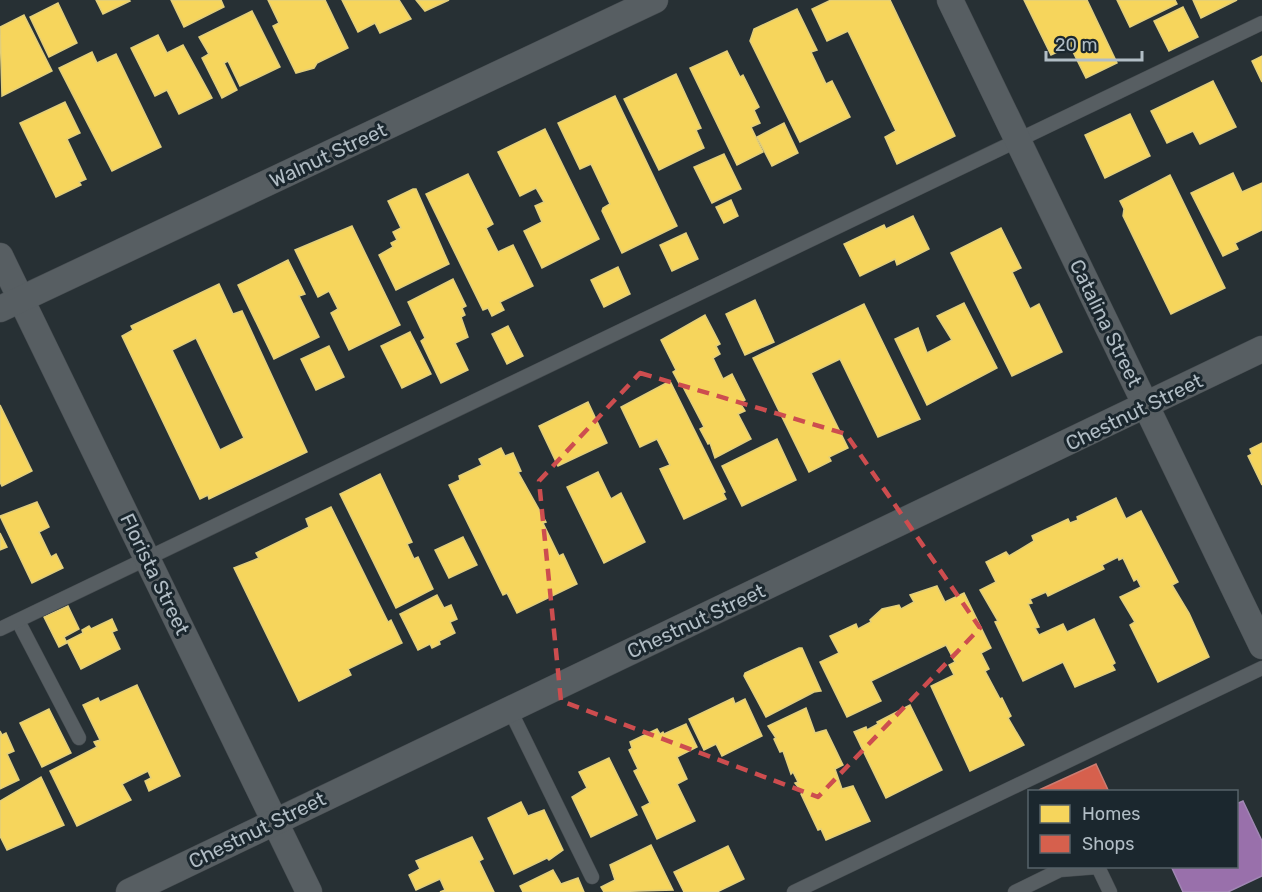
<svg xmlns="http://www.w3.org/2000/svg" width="1262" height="892" font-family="Rubik,sans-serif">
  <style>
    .homes { fill: #f6d55c; stroke: #e1ce7c; stroke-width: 1.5; fill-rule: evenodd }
    .shops { fill: #d6604d; stroke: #cb7c71; stroke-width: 1.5 }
    .offices { fill: #9970ab; stroke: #a087b3; stroke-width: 1.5 }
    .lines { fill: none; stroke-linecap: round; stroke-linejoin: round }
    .service-casing { stroke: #454b4f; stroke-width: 15 }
    .minor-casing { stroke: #454b4f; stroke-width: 27 }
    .service { stroke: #575e62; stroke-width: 14 }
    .minor { stroke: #575e62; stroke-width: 26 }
    .marked { fill: none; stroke: #cd4d4f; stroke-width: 4.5; stroke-dasharray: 12 8; stroke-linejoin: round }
    .labels { text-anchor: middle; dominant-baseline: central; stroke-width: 6; stroke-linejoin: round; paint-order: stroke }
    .street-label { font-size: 20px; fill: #b1bdc5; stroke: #1b272e }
  </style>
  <rect width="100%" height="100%" fill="#273034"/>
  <!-- homes -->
  <g class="homes">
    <polygon points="96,0 129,0 130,1 103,14"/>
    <polygon points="171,0 221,0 224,7 184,27"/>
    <polygon points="268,0 325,0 348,48 317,63 314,68 296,73 273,26 279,23"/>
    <polygon points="342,0 399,0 411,19 380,33 375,23 358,32"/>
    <polygon points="416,0 449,0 425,11"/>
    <polygon points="831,0 890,0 955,136 897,164 885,137 896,131 848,31 827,41 812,9"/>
    <polygon points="1024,0 1087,0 1117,63 1086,78 1070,46 1051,55"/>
    <polygon points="1117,0 1175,0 1177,4 1130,27"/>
    <polygon points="1193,0 1237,0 1201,18"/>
    <polygon points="58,3 77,43 49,57 30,17"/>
    <polygon points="1183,7 1198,37 1169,51 1154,21"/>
    <polygon points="797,9 817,50 811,52 826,84 832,81 850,117 800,142 750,41 754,29"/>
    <polygon points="252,11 280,67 240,86 228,61 224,63 237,90 222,98 202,58 209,54 199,37"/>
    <polygon points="24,15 52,71 2,96 0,27"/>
    <polygon points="158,35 167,53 183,45 212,98 179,114 167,90 155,96 131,48"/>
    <polygon points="727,51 740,77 743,75 759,107 754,110 760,123 751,127 763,152 737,165 690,68"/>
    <polygon points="92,52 97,63 116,54 161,147 112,171 59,68"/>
    <polygon points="1262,56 1262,82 1252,61"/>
    <polygon points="676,74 701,128 696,130 704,148 659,170 624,99"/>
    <polygon points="1213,81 1236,127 1200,144 1193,131 1167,143 1151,111"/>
    <polygon points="615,96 677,226 622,253 602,211 603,208 610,204 591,164 580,169 558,123"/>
    <polygon points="65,102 80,133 67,139 86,179 79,182 81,185 56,197 20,123"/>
    <polygon points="1130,114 1150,156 1105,178 1085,135"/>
    <polygon points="784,123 798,153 772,166 757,137"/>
    <polygon points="545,129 599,239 542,268 524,231 542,222 535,206 544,202 536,188 520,196 498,152"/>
    <polygon points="724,154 741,189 712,203 694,167"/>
    <polygon points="1233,173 1242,192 1262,183 1262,230 1235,243 1238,249 1223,256 1191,193"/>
    <polygon points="468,174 493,224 486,228 498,252 513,245 533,286 500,302 504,310 492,316 488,308 483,310 426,194"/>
    <polygon points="1170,175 1225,288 1171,314 1123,216 1124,209 1120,201"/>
    <polygon points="413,189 416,189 449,264 396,290 379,255 393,247 391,243 397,240 393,232 401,228 388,201"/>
    <polygon points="731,200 738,216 724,223 716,207"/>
    <polygon points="913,216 929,249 897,265 895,259 860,276 844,244 884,225 886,229"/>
    <polygon points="352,226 400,325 349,350 331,313 338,309 329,291 318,297 295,250"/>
    <polygon points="1001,228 1021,268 1012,272 1030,309 1039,304 1062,352 1012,376 951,253"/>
    <polygon points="686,233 698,259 672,271 660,245"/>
    <polygon points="288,260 305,294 299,296 319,337 274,359 238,285"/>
    <polygon points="618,267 630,294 604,307 591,280"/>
    <polygon points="453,279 466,306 462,308 465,315 461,317 468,337 455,343 468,370 441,383 421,341 425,338 408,302"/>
    <path d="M219,284L233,314L242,311L307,452L209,499L208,495L200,499L122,336L133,330L131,326ZM196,338L244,438L220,450L172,350Z"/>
    <polygon points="755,300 774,342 745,355 726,314"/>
    <polygon points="964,303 997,368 927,405 895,339 918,328 927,353 952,340 937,316"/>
    <polygon points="864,304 920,419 878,437 840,359 811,373 848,448 829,457 831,461 809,472 753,358"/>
    <polygon points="705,315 720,344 716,346 720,354 713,358 723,379 732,374 745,400 740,403 745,411 738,414 751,439 715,458 710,443 708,444 700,429 704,427 682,385 680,385 673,372 676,370 661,340"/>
    <polygon points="508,326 523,356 507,364 492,334"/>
    <polygon points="410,332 431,374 402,388 381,346"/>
    <polygon points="329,346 344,377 316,390 301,359"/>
    <polygon points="670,381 725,492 723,493 726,499 684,519 660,469 670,465 657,439 640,447 621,407"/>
    <polygon points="588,402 607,443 558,466 539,426"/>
    <polygon points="0,405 32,471 2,486 0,482"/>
    <polygon points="777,439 796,480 742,506 722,466"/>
    <polygon points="1262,443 1262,485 1248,456 1252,454 1250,449"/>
    <polygon points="501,448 505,456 513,453 521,471 518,472 546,522 543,523 559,556 563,554 577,584 517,613 507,593 503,595 449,485 460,480 459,476 482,465 479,459"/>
    <polygon points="598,472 611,499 621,493 645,542 604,563 567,487"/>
    <polygon points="380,474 412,542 407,544 414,559 418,557 433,589 396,608 340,494"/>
    <polygon points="1116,498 1126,519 1141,511 1178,582 1172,585 1189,613 1209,657 1158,682 1130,625 1135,622 1120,597 1141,587 1137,579 1134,581 1123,558 1119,560 1118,557 1102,565 1104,569 1048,596 1046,592 1030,599 1032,603 1028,604 1039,627 1035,628 1039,635 1063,624 1067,632 1094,619 1115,663 1112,665 1115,670 1075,687 1063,662 1023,681 995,622 998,621 980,590 996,582 986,562 1006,552 1009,556 1034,541 1032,536 1068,519 1070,523 1078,520 1077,517"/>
    <polygon points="37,502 49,527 39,532 51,557 56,554 63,568 32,583 0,516"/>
    <polygon points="331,507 388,622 391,620 402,643 348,669 351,675 299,701 234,568 259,558 256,553 309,527 306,519"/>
    <polygon points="0,533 7,547 0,550"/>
    <polygon points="463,537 477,565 449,578 435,550"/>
    <polygon points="937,586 945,602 964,593 991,648 981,653 989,669 985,671 1000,699 1002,698 1011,716 1008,718 1024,745 970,771 931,686 954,675 949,665 955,662 946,645 871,681 881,701 847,717 820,662 839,653 830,636 856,624 858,629 871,622 870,620 882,609 899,605 901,609 914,602 910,595"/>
    <polygon points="437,595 444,608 451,605 457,619 450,622 455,633 439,641 440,644 432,648 430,644 418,650 400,614"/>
    <polygon points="68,606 79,629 64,637 67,643 59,647 44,617"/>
    <polygon points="112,619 117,630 112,632 120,649 81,669 67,641 83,633 82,630 89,626 91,629"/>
    <polygon points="799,648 802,648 821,691 814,692 766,717 744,676 745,673"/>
    <polygon points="137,685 180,776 149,791 145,781 151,778 148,771 122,784 131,800 77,826 50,771 97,747 94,742 100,740 83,705 98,698 100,702"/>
    <polygon points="733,698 735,704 745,699 762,736 722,756 716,744 704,750 689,719"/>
    <polygon points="910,705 942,770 886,798 854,732 866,727 867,730 878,724 877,722"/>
    <polygon points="806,708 815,733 826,730 843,765 835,769 842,789 853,786 870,821 826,840 821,829 818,830 801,794 803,793 795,783 798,782 793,772 791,774 783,751 780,752 774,739 776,738 768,726"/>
    <polygon points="49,709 71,753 42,767 20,723"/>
    <polygon points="686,724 697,747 677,757 687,779 677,784 695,821 657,839 642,807 650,803 634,771 638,769 629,750 632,748 630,742 657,729 660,734 663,732 664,734"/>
    <polygon points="0,731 2,735 6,733 14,751 7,754 19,780 0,789"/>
    <polygon points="609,758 637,815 591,837 572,797 587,788 579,772"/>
    <polygon points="41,777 64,825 7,850 0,836 0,801"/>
    <polygon points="521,802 528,816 544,810 563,850 549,860 547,858 514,874 488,818"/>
    <polygon points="472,837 483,859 479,861 494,892 440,892 445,890 440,879 416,890 409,875 420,869 416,861"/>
    <polygon points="651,845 673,890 604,892 601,887 615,880 610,865"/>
    <polygon points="728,846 744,879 717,892 684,892 674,872"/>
    <polygon points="553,870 561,884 578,878 584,892 523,892 520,886"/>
  </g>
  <!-- shops -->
  <polygon class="shops" points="1096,764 1109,792 1039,790"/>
  <!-- offices -->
  <polygon class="offices" points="1243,801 1262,841 1262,876 1228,892 1183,892 1171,866 1236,866 1236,804"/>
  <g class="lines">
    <!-- service casing -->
    <g class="service-casing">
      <g id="service">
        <polyline points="18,621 79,738"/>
        <polyline points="0,629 1262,23"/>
        <polyline points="510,710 592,877"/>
        <polyline points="794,892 1262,668"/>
        <polyline points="1015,892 1060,870 1098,867 1110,892"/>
      </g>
    </g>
    <!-- minor casing -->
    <g class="minor-casing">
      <g id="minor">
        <polyline points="950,0 1262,646"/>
        <polyline points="0,256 309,892"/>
        <polyline points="0,309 655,0"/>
        <polyline points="129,892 1262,349"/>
      </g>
    </g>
    <!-- service -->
    <use href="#service" class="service"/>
    <!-- minor -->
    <use href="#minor" class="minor"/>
  </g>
  <!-- marked area -->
  <path class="marked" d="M640,373L846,434L980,628L818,797L561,701L539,481Z"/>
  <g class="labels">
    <!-- street labels -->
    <g class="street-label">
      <text transform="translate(328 155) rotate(-25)">Walnut Street</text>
      <text transform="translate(1106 323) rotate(64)">Catalina Street</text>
      <text transform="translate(1134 412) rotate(-26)">Chestnut Street</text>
      <text transform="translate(155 574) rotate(64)">Florista Street</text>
      <text transform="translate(696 621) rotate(-25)">Chestnut Street</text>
      <text transform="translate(257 830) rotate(-26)">Chestnut Street</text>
    </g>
  </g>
  <!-- legend -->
  <rect x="1028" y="790" width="210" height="78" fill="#1b272e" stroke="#57636a" stroke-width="1.5"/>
  <rect x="1040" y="805" width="30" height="18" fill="#f6d55c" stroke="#57636a" stroke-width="1.5"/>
  <text x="1082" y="820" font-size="18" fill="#b1bdc5">Homes</text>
  <rect x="1040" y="835" width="30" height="18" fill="#d6604d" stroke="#57636a" stroke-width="1.5"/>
  <text x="1082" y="850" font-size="18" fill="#b1bdc5">Shops</text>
  <!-- scale -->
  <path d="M1046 51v9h96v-9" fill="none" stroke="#b1bdc5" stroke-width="3"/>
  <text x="1055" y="51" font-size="18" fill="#b1bdc5" stroke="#1b272e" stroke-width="4.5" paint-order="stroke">20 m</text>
</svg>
